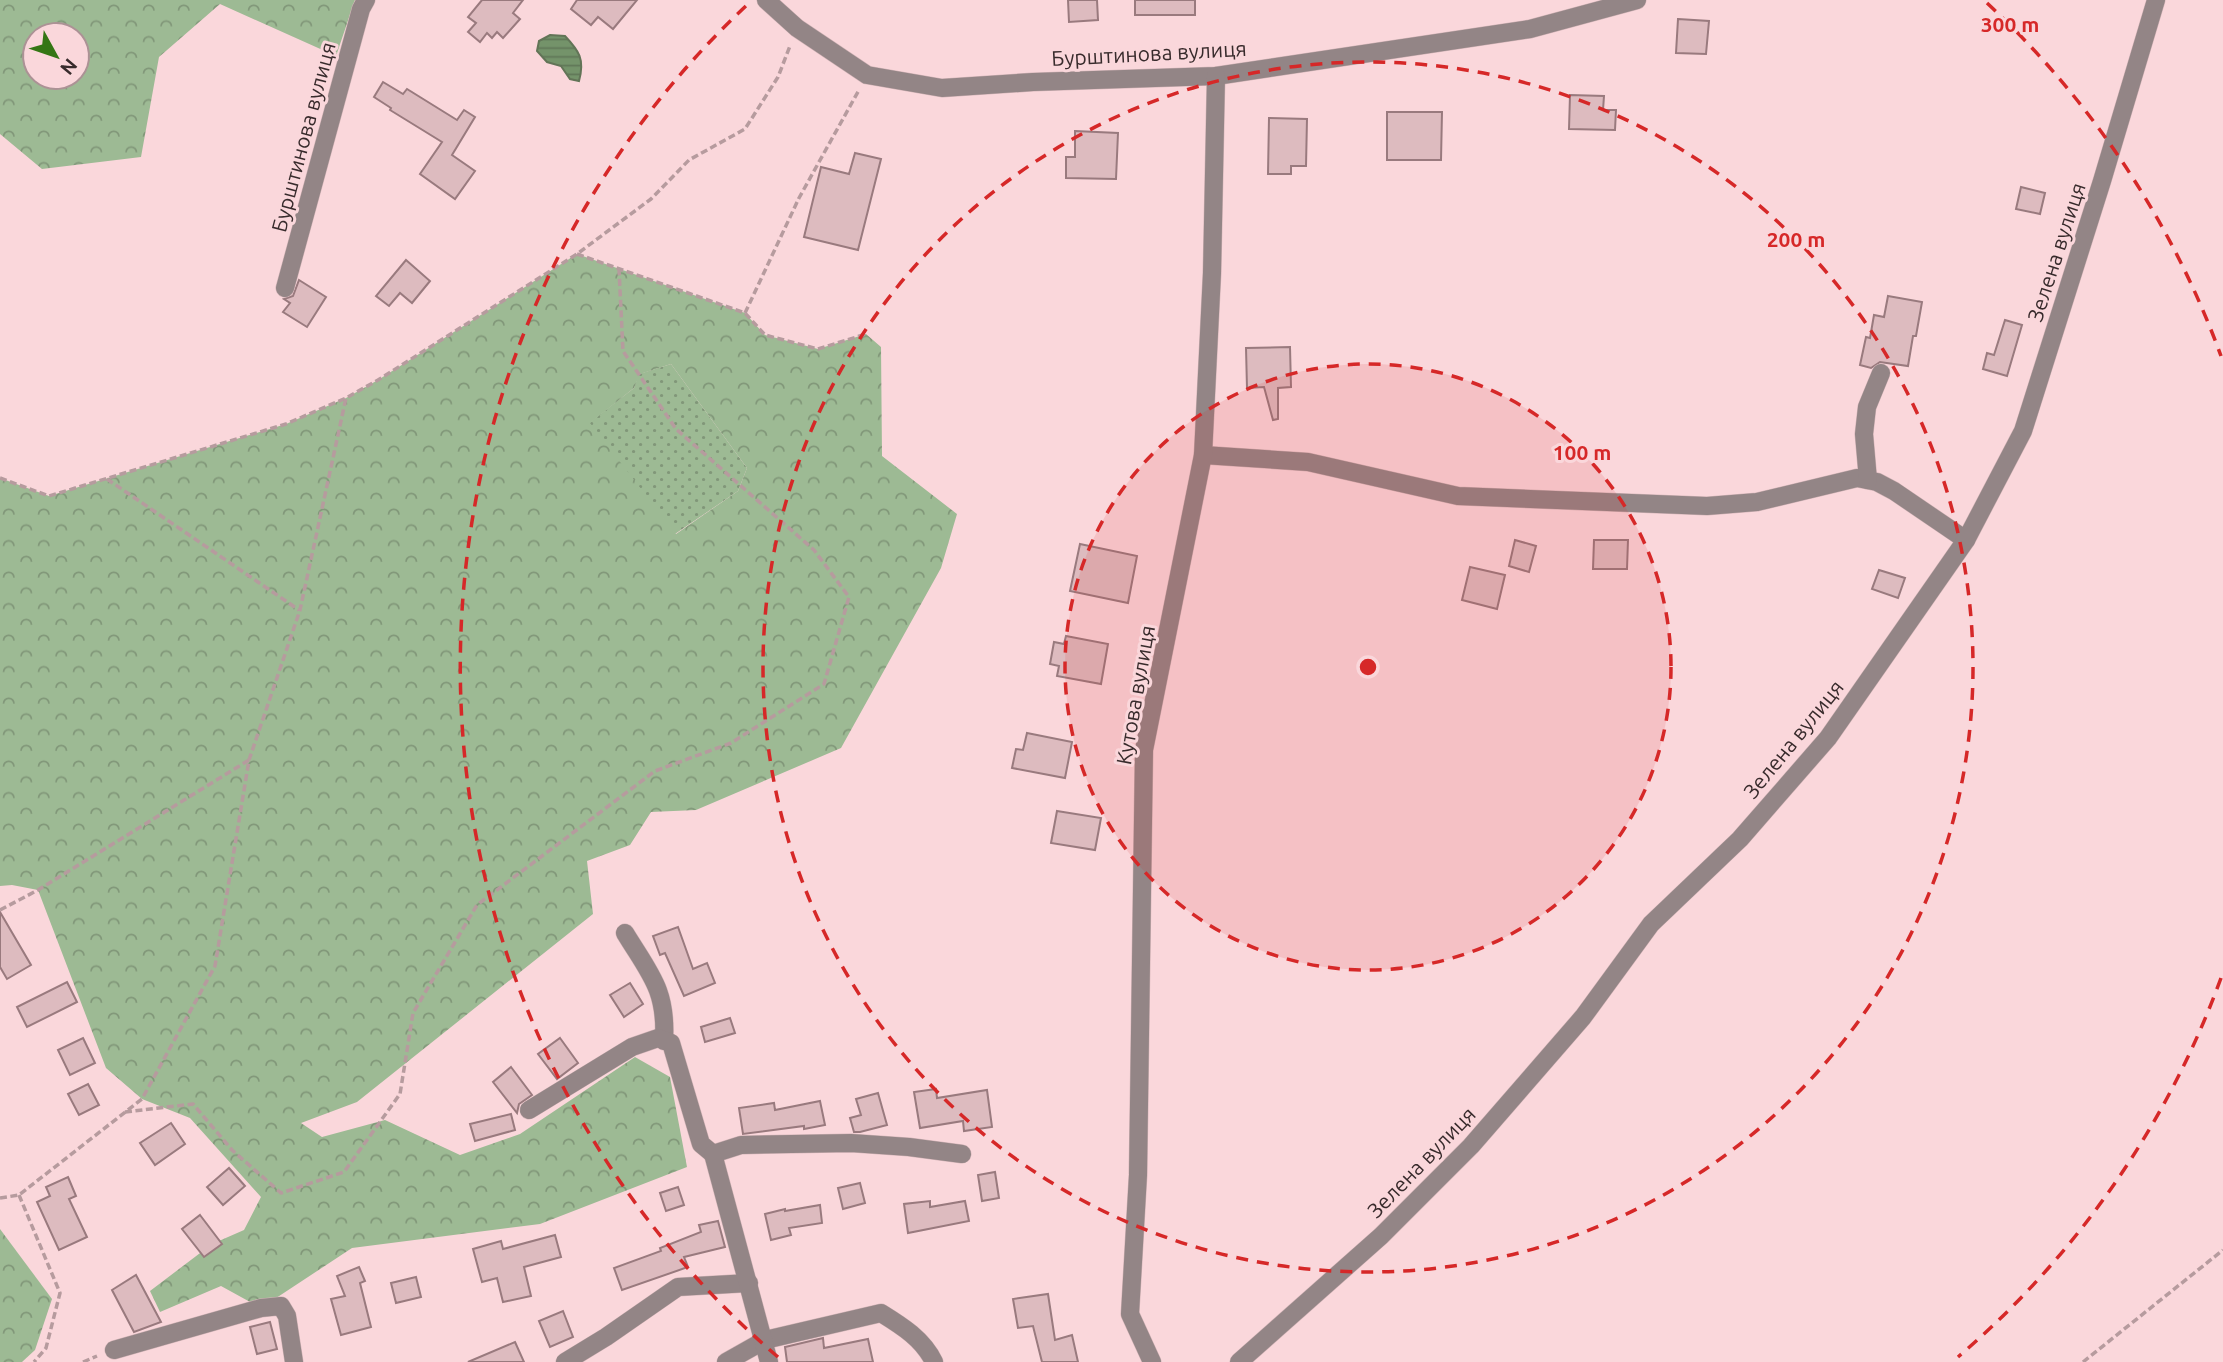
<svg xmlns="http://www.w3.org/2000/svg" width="2223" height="1362" font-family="Ubuntu,sans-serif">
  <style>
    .grass { fill: url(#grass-dots) }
    .forest { fill: url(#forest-crowns); fill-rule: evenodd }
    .water { fill: url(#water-rules); stroke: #627457; stroke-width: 2 }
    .building { fill: #ddbbbf; stroke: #997a7e; stroke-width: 2 }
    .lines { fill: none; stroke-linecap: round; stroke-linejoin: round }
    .minor-casing { stroke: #d3b5b8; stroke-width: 19 }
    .path { stroke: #b69b9e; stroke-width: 3.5; stroke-dasharray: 7 3.5; stroke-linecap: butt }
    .minor { stroke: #938586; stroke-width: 18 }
    .ring { fill: none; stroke: #d62828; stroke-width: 3.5; stroke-dasharray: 12 9 }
    .labels { text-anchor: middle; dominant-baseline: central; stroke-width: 6; stroke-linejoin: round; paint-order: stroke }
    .street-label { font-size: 21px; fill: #382b2c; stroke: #fad7db }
    .centre { fill: #d62828; stroke: #fad7db; stroke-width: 3.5 }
    .ring-label { font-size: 21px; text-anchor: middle; font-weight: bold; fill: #d62828; stroke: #fad7db; stroke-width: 6; stroke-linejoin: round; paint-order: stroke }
  </style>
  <defs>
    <pattern id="grass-dots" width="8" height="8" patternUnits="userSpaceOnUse" patternTransform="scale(1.75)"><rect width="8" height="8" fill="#9dba94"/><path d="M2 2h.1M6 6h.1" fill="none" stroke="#819779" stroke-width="1.8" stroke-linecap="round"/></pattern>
    <pattern id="forest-crowns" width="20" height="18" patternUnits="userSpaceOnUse" patternTransform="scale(1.75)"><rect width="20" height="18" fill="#9dba94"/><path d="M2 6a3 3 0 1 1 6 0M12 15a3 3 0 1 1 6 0" fill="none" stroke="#819779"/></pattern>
    <pattern id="water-rules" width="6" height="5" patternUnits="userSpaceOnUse" patternTransform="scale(1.75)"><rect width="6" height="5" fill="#74936a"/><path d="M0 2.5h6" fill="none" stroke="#607857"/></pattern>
  </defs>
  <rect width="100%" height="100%" fill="#fad7db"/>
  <!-- grass -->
  <polygon class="grass" points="671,364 747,468 738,491 675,534 589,423 634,388 639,374"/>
  <!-- forest -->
  <g class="forest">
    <path d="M0,0H355L336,56L220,4L159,57L141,157L42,169L0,134ZM35,35H77V77H35Z"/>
    <path d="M577,254L745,313L765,335L818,349L866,334L881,347L882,456L957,514L941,568L841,748L696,810L651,812L630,845L587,861L593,914L357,1102L301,1123L322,1137L385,1120L460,1155L520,1134L635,1057L670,1077L687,1167L540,1224L352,1248L261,1308L221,1286L160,1312L150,1291L212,1244L244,1230L261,1197L190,1118L142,1099L106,1068L38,890L12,885L0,886V478L49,496L286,424L346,398L378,380ZM671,364L747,468L738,491L676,534L590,423L634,388L640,374Z"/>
    <polygon points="0,1229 52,1299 35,1350 22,1362 0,1362"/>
  </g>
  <!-- water -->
  <path class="water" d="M550,35L565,36C579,51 585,59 579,81L570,79L561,66L547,62L537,51L539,41Z"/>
  <!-- building -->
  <g class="building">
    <polygon points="482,0 523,0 513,13 520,19 503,38 497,32 492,38 487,33 480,42 468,32 476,23 468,17"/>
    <polygon points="577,0 637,0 613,29 598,17 591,25 571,9"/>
    <polygon points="1068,0 1097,0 1098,20 1069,22"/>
    <rect x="1135" y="0" width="60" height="15"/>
    <polygon points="1678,19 1709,21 1706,54 1676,53"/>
    <polygon points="383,82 403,94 407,89 457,120 464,110 475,117 452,155 475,171 455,199 420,174 442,142 390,110 391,108 374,97"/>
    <polygon points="1570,95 1604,96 1603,110 1616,110 1615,130 1569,129"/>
    <polygon points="1387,112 1442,112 1441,160 1387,160"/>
    <polygon points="1269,118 1307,119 1306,166 1291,166 1291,174 1268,174"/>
    <polygon points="1075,131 1118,133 1116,179 1066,178 1066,157 1075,157"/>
    <polygon points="855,153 881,159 858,250 804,237 821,167 849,174"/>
    <polygon points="2021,187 2045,193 2040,214 2016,209"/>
    <polygon points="406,260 430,281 412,303 400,293 389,306 376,296"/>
    <polygon points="299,280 326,297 307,327 283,312 290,303 284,299 293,296"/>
    <polygon points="1888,296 1922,302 1916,336 1913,336 1908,366 1880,362 1871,368 1860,365 1866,337 1870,338 1874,315 1884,317"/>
    <polygon points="2005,320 2022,325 2007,376 1983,369 1987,353 1994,355"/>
    <polygon points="1290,347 1291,387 1278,388 1278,419 1273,420 1264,387 1247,388 1246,348"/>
    <polygon points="1515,540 1536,546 1529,572 1509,566"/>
    <polygon points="1594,540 1628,540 1627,569 1593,569"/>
    <polygon points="1080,544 1137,556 1128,603 1070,591"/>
    <polygon points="1470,567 1505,575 1497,609 1462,600"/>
    <polygon points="1879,570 1905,578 1898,598 1872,589"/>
    <polygon points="1066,636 1108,644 1101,684 1057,676 1059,666 1050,664 1054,642 1064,644"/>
    <polygon points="1027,733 1072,742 1065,778 1012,768 1016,749 1023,750"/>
    <polygon points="1057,811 1101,818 1095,850 1051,843"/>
    <polygon points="0,912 31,965 7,979 0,967"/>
    <polygon points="678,927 693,969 707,963 715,983 684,996 665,953 660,955 653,936"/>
    <polygon points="67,982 77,1002 27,1027 17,1007"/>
    <polygon points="630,983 643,1004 624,1017 610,995"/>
    <polygon points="730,1018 735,1033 705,1042 701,1027"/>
    <polygon points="83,1038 95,1063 70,1075 58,1050"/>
    <polygon points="560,1038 578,1063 557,1079 538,1054"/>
    <polygon points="511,1067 532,1095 519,1104 517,1113 493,1082"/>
    <polygon points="88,1084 99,1105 79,1115 68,1094"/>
    <polygon points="936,1089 937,1098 987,1090 992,1127 964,1131 963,1121 920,1128 914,1092"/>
    <polygon points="878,1093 887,1125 860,1132 854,1132 850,1118 861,1115 856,1099"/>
    <polygon points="820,1101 825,1125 804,1129 804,1126 743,1134 739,1108 774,1103 775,1110"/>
    <polygon points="511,1114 515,1130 475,1141 470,1124"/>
    <polygon points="171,1123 185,1144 155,1165 140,1143"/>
    <polygon points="229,1168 245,1186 223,1205 207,1187"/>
    <polygon points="995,1172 999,1198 982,1201 978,1175"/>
    <polygon points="68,1177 76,1196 69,1199 87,1237 59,1250 37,1202 50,1196 46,1187"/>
    <polygon points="860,1183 865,1203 843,1209 838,1188"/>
    <polygon points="678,1187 684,1205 666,1211 660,1193"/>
    <polygon points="930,1201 930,1207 965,1201 969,1221 908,1233 904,1204"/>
    <polygon points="820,1205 822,1223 789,1228 791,1235 771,1240 765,1214 785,1209 785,1211"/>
    <polygon points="200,1215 222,1244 204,1257 182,1229"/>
    <polygon points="718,1221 725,1247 684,1257 688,1267 622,1290 614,1268 661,1251 660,1248 701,1232 699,1225"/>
    <polygon points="555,1235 561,1257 524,1267 531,1296 503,1302 497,1278 482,1282 473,1249 501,1241 503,1249"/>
    <polygon points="359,1267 365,1281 360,1283 371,1327 341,1335 331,1299 345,1296 337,1276"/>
    <polygon points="136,1275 161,1322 134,1332 112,1290"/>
    <polygon points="416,1277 421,1297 396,1303 391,1283"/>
    <polygon points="1048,1294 1055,1340 1072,1335 1078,1362 1042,1362 1033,1326 1018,1328 1013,1299"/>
    <polygon points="563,1311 573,1337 550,1347 539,1321"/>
    <polygon points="270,1322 277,1349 257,1354 250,1327"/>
    <polygon points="823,1338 824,1348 868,1339 873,1362 787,1362 785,1347"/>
    <polygon points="515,1342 524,1362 468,1362"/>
  </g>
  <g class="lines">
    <!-- minor casing -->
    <g class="minor-casing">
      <g id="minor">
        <polyline points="766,0 797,28 867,75 942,88 1033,82 1216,76 1530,29 1637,0"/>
        <polyline points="285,288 361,9 366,0"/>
        <polyline points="1203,455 1308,462 1458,496 1707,506 1757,502 1857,478 1877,482 1894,491 1966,540"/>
        <polyline points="1868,480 1864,434 1867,407 1881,373"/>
        <path d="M625,933C650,974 667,990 664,1041"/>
        <polyline points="529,1110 632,1047 658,1038 671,1043 701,1144 713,1154"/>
        <polyline points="114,1350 261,1308 281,1306 287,1316 294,1362"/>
        <polyline points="565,1362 606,1337 678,1287 749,1283"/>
        <path d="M726,1362L765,1340L881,1313C902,1326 923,1339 934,1362"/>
        <polyline points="769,1362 713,1154 741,1145 851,1143 909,1147 962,1154"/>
        <polyline points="1152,1362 1130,1314 1138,1175 1144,750 1203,455 1212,273 1216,76"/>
        <polyline points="1239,1362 1381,1236 1471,1146 1583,1017 1651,924 1740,839 1828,738 1966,540 2023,431 2102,181 2156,0"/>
      </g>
    </g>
    <!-- path -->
    <g class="path">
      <polyline points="577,254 745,313 765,335 818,349 866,334"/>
      <polyline points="745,313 799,198 859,90"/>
      <polyline points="0,478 49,496 286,424 346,398 378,380 577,254 651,199 689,160 745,129 778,77 790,46"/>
      <polyline points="107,479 299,610"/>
      <polyline points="0,910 38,890 249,760"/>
      <polyline points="125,1112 193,1104 232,1150 281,1193 344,1172 400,1094 413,1013 477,905 655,771 731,743 824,684 849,597 814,550 676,429 623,351 619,269"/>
      <polyline points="19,1195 60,1293 46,1348 34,1362"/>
      <polyline points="0,1198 19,1195 142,1099 215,966 249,760 300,610 346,398"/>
      <polyline points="83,1362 97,1356"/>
      <polyline points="2083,1362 2223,1250"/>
    </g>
    <!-- minor -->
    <use href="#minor" class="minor"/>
  </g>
  <!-- distance rings -->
  <circle cx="1368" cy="667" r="303" fill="#d62828" fill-opacity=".12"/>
  <g class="ring">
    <circle cx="1368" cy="667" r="303"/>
    <circle cx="1368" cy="667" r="605"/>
    <path d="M2221 978A908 908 0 0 1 1958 1357M778 1357A908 908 0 0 1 749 3M1987 3A908 908 0 0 1 2221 356"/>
  </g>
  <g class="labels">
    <!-- street labels -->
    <g class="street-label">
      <text transform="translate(1149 53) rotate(-3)">Бурштинова вулиця</text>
      <text transform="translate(303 137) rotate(-75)">Бурштинова вулиця</text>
      <text transform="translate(2056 252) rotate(-72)">Зелена вулиця</text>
      <text transform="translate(1135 695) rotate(-80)">Кутова вулиця</text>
      <text transform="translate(1793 739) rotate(-51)">Зелена вулиця</text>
      <text transform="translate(1421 1162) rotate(-46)">Зелена вулиця</text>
    </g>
  </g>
  <circle cx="1368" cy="667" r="10" class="centre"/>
  <g class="ring-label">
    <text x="2010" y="32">300 m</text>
    <text x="1796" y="247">200 m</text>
    <text x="1582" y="460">100 m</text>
  </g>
  <!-- north arrow -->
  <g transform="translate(56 56) rotate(130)"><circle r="33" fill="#fad7db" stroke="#ac9295" stroke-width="2"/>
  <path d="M0-5L12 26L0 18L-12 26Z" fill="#347614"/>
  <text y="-10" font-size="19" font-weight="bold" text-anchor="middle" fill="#382b2c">N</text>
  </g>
</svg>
